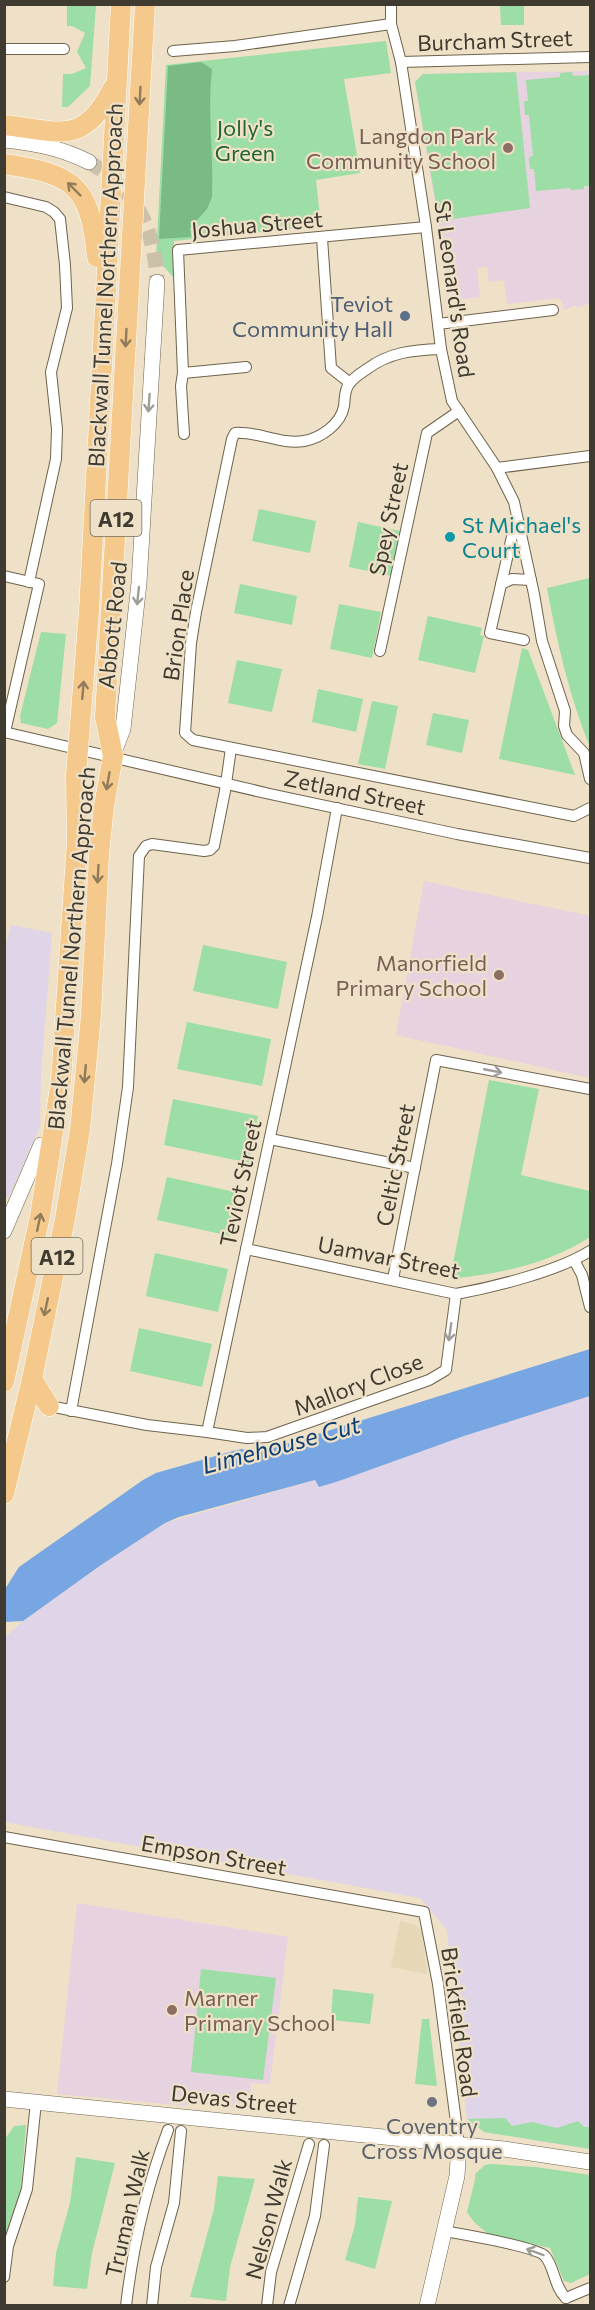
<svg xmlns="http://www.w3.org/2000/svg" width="595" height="2310" font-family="Commissioner,sans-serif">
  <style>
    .built { fill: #e6d7b6 }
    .industrial { fill: #dfd4e8 }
    .education { fill: #e7d2e0 }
    .green { fill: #9ddda6 }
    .forest { fill: #7abb84 }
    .water { fill: #77a6e3 }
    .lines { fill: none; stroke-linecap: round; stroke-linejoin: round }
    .secondary-tunnel { stroke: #cbc0a9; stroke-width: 15; stroke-dasharray: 15 8; stroke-linecap: butt }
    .street-casing { stroke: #6e634c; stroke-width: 12 }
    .secondary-casing { stroke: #6e634c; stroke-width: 16 }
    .highway-casing { stroke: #fff; stroke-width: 21 }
    .street { stroke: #fff; stroke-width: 10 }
    .secondary { stroke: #fff; stroke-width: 15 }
    .highway { stroke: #f4c98b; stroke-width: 20 }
    .oneway { stroke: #917b5a }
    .oneway2 { stroke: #a09d98 }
    .education-dot { fill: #8d6e63; stroke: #eee1c7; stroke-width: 2 }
    .service-dot { fill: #5c6f8a; stroke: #eee1c7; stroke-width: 2 }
    .culture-dot { fill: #0f9aa8; stroke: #eee1c7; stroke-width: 2 }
    .worship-dot { fill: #6b7280; stroke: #eee1c7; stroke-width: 2 }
    .labels { text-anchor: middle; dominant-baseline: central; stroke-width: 4.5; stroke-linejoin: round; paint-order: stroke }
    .shield { fill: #eee1c7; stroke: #746d5e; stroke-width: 1.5 }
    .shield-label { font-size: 21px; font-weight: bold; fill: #403b31 }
    .street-label { font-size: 22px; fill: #403b31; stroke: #eee1c7 }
    .park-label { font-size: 22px; fill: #216531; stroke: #eee1c7 }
    .education-label { font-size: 22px; fill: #785e54; stroke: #eee1c7; text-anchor: end }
    .service-label { font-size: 22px; fill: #4e5e75; stroke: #eee1c7; text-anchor: end }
    .culture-label { font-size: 22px; fill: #0d838f; stroke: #eee1c7; text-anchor: start }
    .worship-label { font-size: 22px; fill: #5b616d; stroke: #eee1c7 }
    .water-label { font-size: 24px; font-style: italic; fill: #0d3d73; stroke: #eee1c7 }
  </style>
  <rect width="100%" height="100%" fill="#eee1c7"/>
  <!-- built -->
  <polygon class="built" points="400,1921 414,1924 422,1931 427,1974 391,1967"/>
  <!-- industrial -->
  <g class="industrial">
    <polygon points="11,925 52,933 41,1073 40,1127 9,1196 5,1200 4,945 6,944"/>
    <polygon points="590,1396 590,2149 484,2132 467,2119 447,1930 420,1898 5,1822 4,1638 23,1621 101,1565 165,1523 315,1480 319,1486 339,1481 464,1436"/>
  </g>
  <!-- education -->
  <g class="education">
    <polygon points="590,71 590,303 577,308 576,305 564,310 560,298 507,304 504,280 489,282 487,267 477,268 480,297 451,301 415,82 423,74"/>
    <polygon points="424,881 590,916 590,1078 396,1035"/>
    <polygon points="77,1903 288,1937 270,2084 251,2083 250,2109 188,2103 187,2106 57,2094"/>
  </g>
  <!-- green -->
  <g class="green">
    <polygon points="67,5 96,5 90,86 68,107 62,107 63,74 72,74 86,68 77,52 85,33 72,26 67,26"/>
    <polygon points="500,5 524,5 524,25 501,25"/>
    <polygon points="386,41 391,73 344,79 360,173 316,180 321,226 174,241 173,277 156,258 166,65"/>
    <polygon points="516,72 530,208 439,221 415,82 423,74"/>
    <polygon points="572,72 573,76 590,75 590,186 584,186 584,189 571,190 570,188 536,191 534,169 530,169 529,157 533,156 529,115 525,115 524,101 528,101 526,80 560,77 560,73"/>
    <polygon points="259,509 316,521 310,553 252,541"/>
    <polygon points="358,522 400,531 391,576 349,567"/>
    <path d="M590,578V747C569,696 557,642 547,588Z"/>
    <polygon points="240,584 297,596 292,625 234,613"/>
    <polygon points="339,604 381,612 372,658 330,649"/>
    <polygon points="428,616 482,628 480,635 484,636 475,673 418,660"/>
    <polygon points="41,632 66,634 57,723 48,729 21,723 20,716"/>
    <polygon points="522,648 528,650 575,775 499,759"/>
    <polygon points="237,660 282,669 272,712 228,703"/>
    <polygon points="318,689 363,699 356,732 312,722"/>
    <polygon points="372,701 398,706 385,769 358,764"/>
    <polygon points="433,713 469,720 462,753 426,745"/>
    <polygon points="203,945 287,962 278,1009 193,991"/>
    <polygon points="187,1022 271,1039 262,1086 177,1069"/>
    <path d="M489,1080L539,1089L521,1175L590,1191V1237C549,1264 498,1274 450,1279Z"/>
    <polygon points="173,1099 258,1116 249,1163 164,1145"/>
    <polygon points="167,1177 239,1193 230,1236 157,1220"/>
    <polygon points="155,1253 228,1269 218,1312 146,1296"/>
    <polygon points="139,1328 212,1344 202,1387 130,1371"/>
    <polygon points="201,1969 276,1978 263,2080 191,2072"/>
    <polygon points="333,1989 374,1994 370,2024 331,2020"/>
    <polygon points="422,2019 429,2019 437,2086 415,2084"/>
    <polygon points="505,2118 512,2126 532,2122 557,2128 578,2121 584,2127 590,2127 590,2149 484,2132 467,2119"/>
    <polygon points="26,2125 21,2189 5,2237 5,2139 14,2126"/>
    <polygon points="76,2157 115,2163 92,2253 87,2289 53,2286 56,2253 70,2203"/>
    <polygon points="491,2164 536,2167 590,2175 590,2274 571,2283 564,2281 550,2248 488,2234 474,2222 467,2212 475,2180 475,2174 485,2165"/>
    <polygon points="218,2176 255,2179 230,2267 226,2301 190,2297 214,2209"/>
    <polygon points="358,2197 392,2201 375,2269 345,2260 355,2225"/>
  </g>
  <!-- forest -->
  <path class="forest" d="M201,62L212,69C207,111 214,155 212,197L207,209L190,228L191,237L159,239L168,66Z"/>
  <!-- water -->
  <polygon class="water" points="590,1349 590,1396 464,1436 339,1481 319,1487 315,1480 179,1517 165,1523 101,1565 23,1621 5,1622 5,1589 19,1567 143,1480 156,1473 233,1451 242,1449 257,1453"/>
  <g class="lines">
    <!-- secondary-tunnel -->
    <path class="secondary-tunnel" d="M89,162C136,190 155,228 157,282"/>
    <!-- street casing -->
    <g class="street-casing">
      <g id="street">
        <polyline points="391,4 391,24 401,62 426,227 441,349 452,401 497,468 514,502 534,594 542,641 565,711 564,726 567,735 584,753 590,779"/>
        <polyline points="4,49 64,49"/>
        <polyline points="173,51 235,46 391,24"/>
        <polyline points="401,62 590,57"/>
        <polyline points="4,197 46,207 54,212 60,219 65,265 67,308 51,372 57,429 56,459 29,582"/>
        <polyline points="322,238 331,368 350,383"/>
        <polyline points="438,324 553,310"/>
        <path d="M441,349C413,350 390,352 367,369C361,373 353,378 349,384C344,391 345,399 344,406C341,424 321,438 304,441C281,445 258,431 235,433L232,439L196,612L191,643L185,733L193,740L574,816L590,808"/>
        <polyline points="246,367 183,373 178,250 426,227"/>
        <polyline points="183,373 181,386 184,434"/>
        <polyline points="497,468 590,456"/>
        <polyline points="516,519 490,633 524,640"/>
        <polyline points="4,576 39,584 5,732"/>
        <polyline points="501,584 512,579 531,580"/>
        <polyline points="380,651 427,433 459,411"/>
        <polyline points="4,732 270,794 457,834 590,858"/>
        <polyline points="270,1139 415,1168"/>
        <path d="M246,1249L456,1294C495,1287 558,1271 590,1251"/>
        <polyline points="574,1260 582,1275 590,1307"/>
        <polyline points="393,1279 436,1060 590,1089"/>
        <polyline points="49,1406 147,1425 207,1432 317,917 337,808"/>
        <polyline points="71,1411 117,1164 128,1087 139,856 146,846 152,844 204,851 210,850 214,846 225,791 231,748"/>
        <polyline points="207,1432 247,1438 267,1437 429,1380 446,1370 456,1294"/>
        <polyline points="4,1837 424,1912 438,1984 459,2145"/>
        <path d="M444,2231C461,2234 537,2247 545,2256C555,2268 554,2287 566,2298"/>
        <polyline points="4,2277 8,2246 27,2189 36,2102"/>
        <polyline points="566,2298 590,2288"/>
        <path d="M126,2306C133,2245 147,2186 168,2130"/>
        <polyline points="152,2306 156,2267 174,2203 181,2131"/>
        <polyline points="267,2306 271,2272 309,2144"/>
        <polyline points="289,2306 315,2216 324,2145"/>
      </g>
    </g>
    <!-- secondary casing -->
    <g class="secondary-casing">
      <g id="secondary">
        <path d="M4,140C35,143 61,148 89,162"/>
        <polyline points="113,755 123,729 139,583 157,282"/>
        <polyline points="4,1231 41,1145"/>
        <polyline points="4,2099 504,2149 590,2162"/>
        <polyline points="427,2306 457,2176 459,2145"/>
      </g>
    </g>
    <!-- highway casing -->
    <g class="highway-casing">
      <g id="highway">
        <path d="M4,125C60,131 83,147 113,88"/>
        <path d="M4,164C74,174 90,185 97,257"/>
        <polyline points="32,1379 49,1406"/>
        <polyline points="4,1382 40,1216 61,1081 77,841 76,775 89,611 121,4"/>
        <polyline points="4,1494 32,1379 65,1219 80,1130 91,1015 99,854 104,806 113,756 105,717 145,4"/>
      </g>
    </g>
    <!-- street -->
    <use href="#street" class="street"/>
    <!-- secondary -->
    <use href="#secondary" class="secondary"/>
    <!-- highway -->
    <use href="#highway" class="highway"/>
  </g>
  <!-- one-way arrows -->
  <defs><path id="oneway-shaft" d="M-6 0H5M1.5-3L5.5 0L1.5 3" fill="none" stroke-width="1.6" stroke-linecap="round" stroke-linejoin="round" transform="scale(1.5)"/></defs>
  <g class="oneway">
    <use href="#oneway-shaft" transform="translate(140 96) rotate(93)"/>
    <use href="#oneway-shaft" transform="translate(74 189) rotate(-135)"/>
    <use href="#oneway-shaft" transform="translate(126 338) rotate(93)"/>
    <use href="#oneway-shaft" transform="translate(83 690) rotate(-85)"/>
    <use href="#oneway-shaft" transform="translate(108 781) rotate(100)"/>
    <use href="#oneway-shaft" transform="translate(98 874) rotate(93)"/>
    <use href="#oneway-shaft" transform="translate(85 1074) rotate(95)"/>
    <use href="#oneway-shaft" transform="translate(39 1222) rotate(-78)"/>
    <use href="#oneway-shaft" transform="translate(46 1307) rotate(102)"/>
  </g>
  <g class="oneway2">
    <use href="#oneway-shaft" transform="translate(149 403) rotate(94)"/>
    <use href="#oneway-shaft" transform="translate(138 596) rotate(96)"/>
    <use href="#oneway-shaft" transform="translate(493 1071) rotate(11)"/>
    <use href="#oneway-shaft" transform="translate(450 1332) rotate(98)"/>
    <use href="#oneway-shaft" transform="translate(535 2252) rotate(-160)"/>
  </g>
  <!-- markers -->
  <g class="education-dot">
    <circle cx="508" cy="148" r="6"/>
    <circle cx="499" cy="975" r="6"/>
    <circle cx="172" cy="2010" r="6"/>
  </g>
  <circle class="service-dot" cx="405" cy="316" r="6"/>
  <circle class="culture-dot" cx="450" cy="537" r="6"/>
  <circle class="worship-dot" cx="432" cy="2102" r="6"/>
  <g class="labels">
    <!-- shield labels -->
    <g class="shield">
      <rect x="90.5" y="500" width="51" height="36" rx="4.5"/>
      <rect x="31.5" y="1238" width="51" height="36" rx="4.5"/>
    </g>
    <g class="shield-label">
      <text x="116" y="518">A12</text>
      <text x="57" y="1256">A12</text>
    </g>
    <!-- street labels -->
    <g class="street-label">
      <text transform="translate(495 40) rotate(-2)">Burcham Street</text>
      <text transform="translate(257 224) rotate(-5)">Joshua Street</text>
      <text transform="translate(105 285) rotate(-87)">Blackwall Tunnel Northern Approach</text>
      <text transform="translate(455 289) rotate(82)">St Leonard's Road</text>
      <text transform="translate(388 519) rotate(-78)">Spey Street</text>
      <text transform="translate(112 625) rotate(-84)">Abbott Road</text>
      <text transform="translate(178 625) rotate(-82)">Brion Place</text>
      <text transform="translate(355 792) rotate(12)">Zetland Street</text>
      <text transform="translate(71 948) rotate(-85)">Blackwall Tunnel Northern Approach</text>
      <text transform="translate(395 1165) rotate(-79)">Celtic Street</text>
      <text transform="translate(240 1183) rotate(-78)">Teviot Street</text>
      <text transform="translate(389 1257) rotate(11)">Uamvar Street</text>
      <text transform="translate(358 1384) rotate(-21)">Mallory Close</text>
      <text transform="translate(214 1855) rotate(10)">Empson Street</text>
      <text transform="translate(460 2022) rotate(82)">Brickfield Road</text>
      <text transform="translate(234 2099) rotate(6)">Devas Street</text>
      <text transform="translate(127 2213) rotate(-77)">Truman Walk</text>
      <text transform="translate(268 2219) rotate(-75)">Nelson Walk</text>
    </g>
    <!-- park labels -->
    <g class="park-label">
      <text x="245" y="127">Jolly's<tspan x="245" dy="25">Green</tspan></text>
    </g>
    <!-- education labels -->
    <g class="education-label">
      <text x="496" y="135">Langdon Park<tspan x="496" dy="25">Community School</tspan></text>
      <text x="487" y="962">Manorfield<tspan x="487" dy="25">Primary School</tspan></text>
      <text x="184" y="1997" text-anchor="start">Marner<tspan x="184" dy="25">Primary School</tspan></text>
    </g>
    <!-- service labels -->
    <g class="service-label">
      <text x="393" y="303">Teviot<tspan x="393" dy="25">Community Hall</tspan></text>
    </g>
    <!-- culture labels -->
    <g class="culture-label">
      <text x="462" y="524">St Michael's<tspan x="462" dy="25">Court</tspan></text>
    </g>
    <!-- worship labels -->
    <g class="worship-label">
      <text x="432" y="2125">Coventry<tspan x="432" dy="25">Cross Mosque</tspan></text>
    </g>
    <!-- water labels -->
    <g class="water-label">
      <text transform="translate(281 1444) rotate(-15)">Limehouse Cut</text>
    </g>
  </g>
  <!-- border -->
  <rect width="595" height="2310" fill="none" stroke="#403b31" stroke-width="12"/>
</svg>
